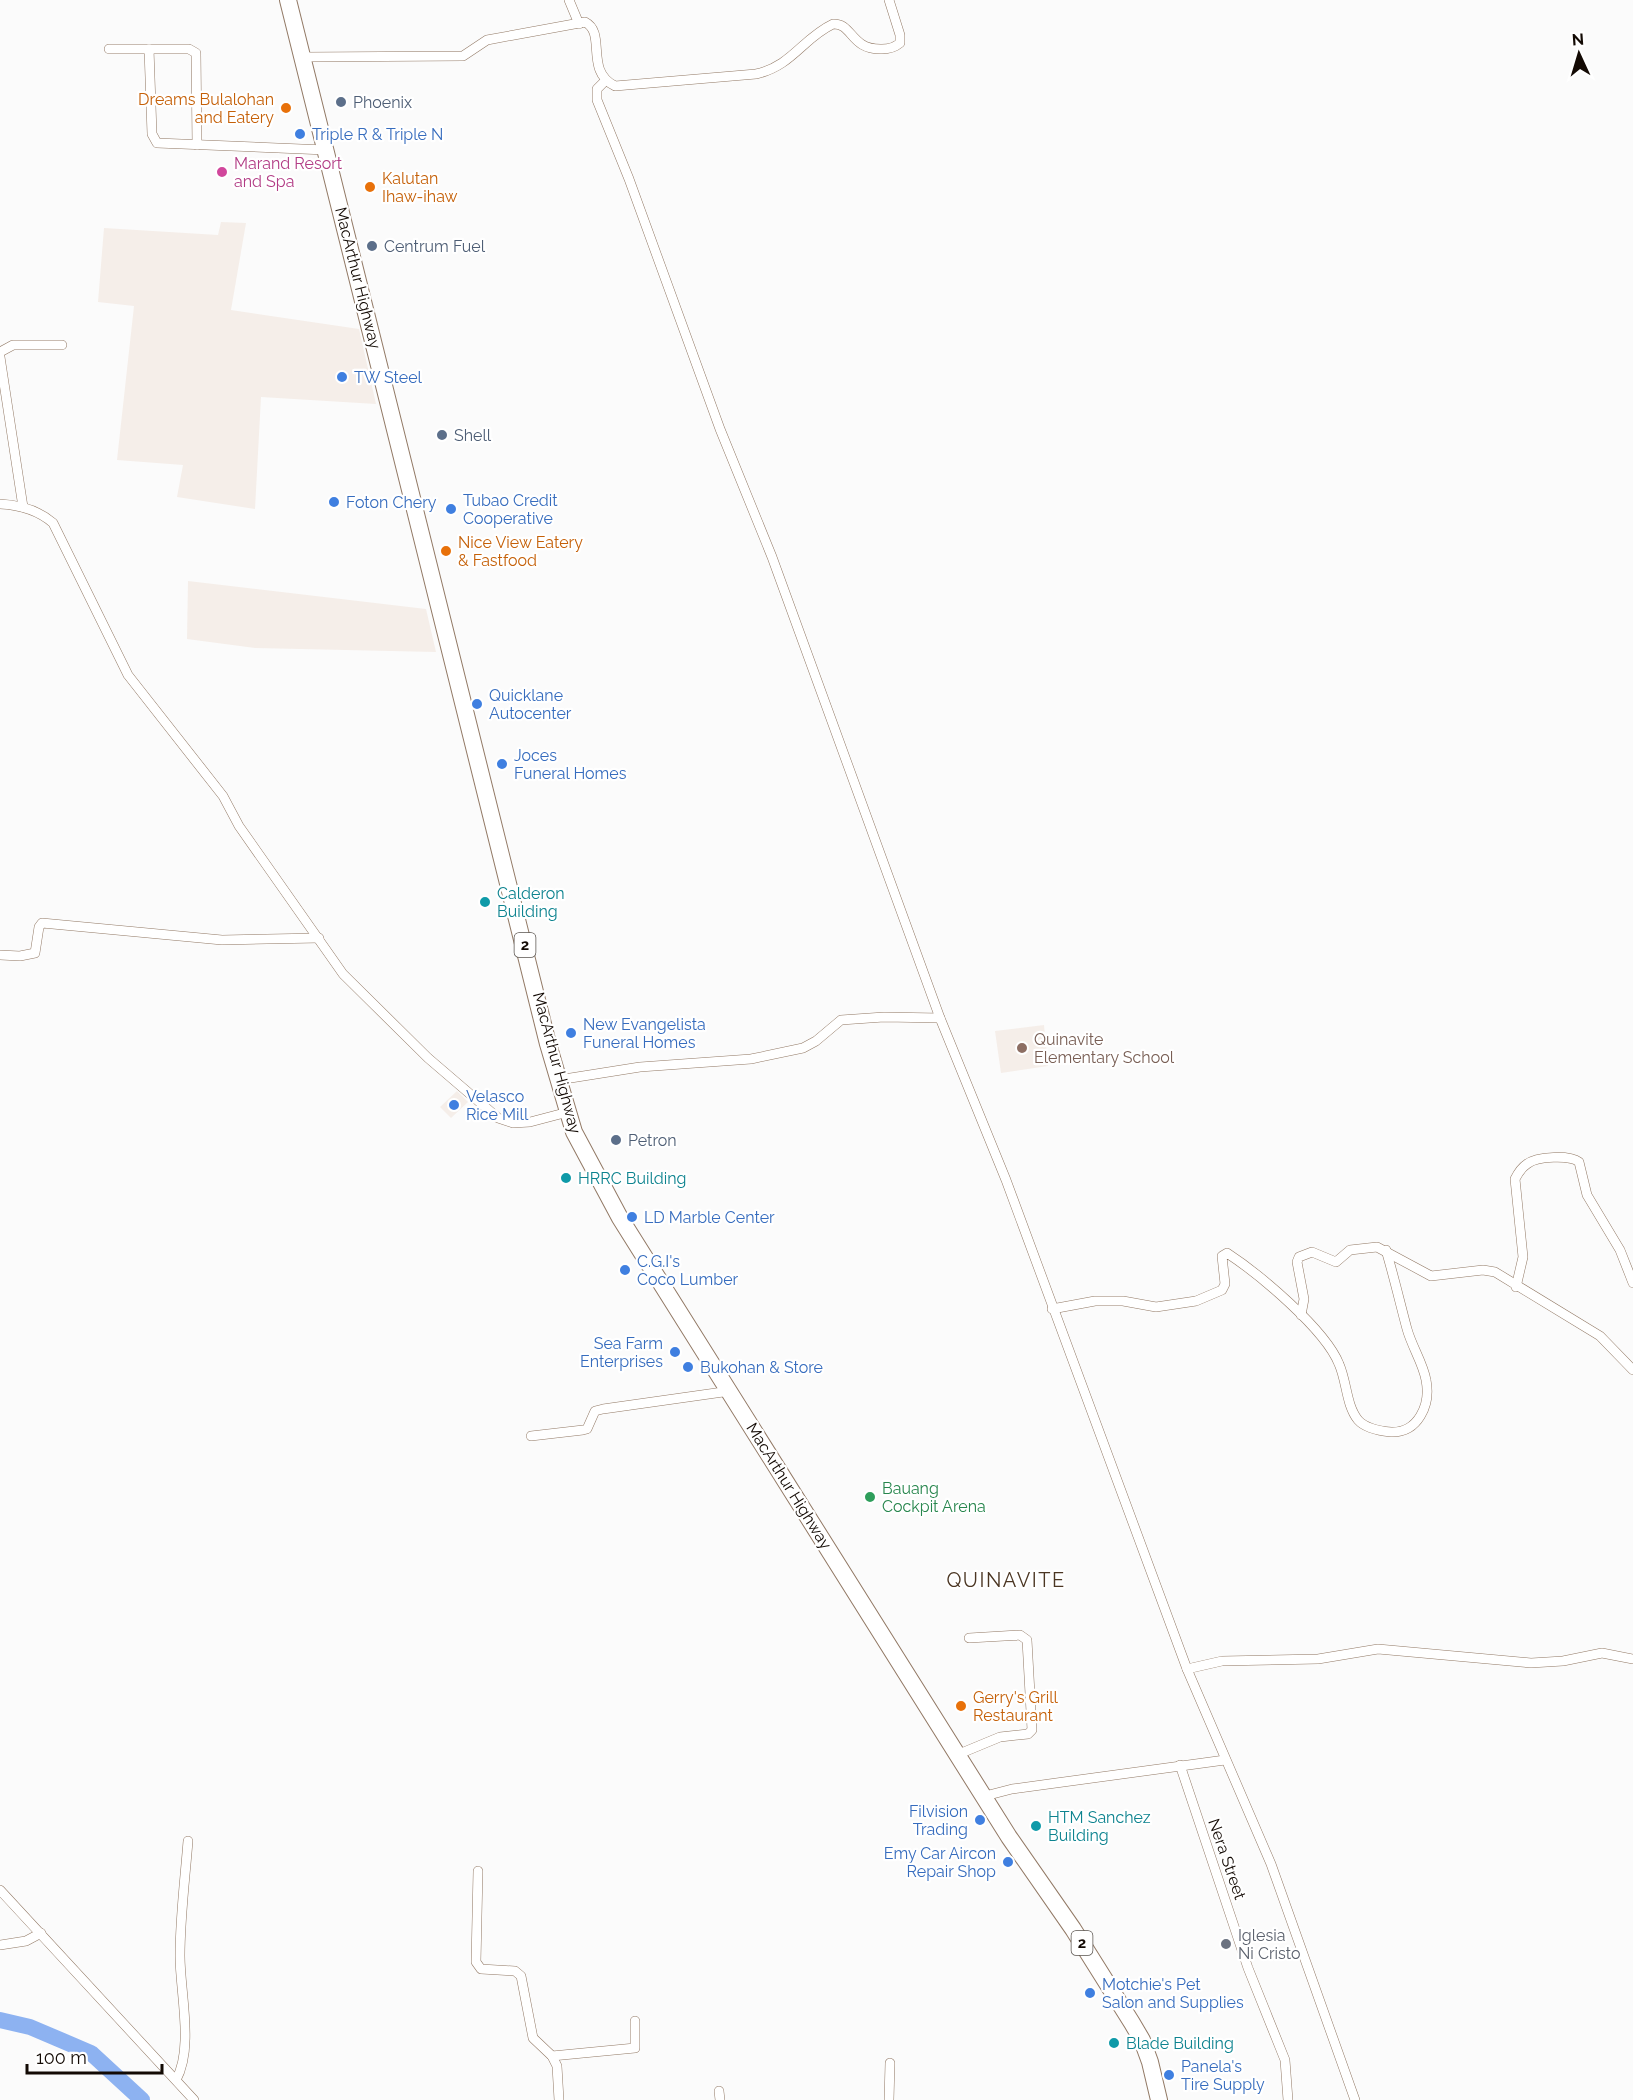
<svg xmlns="http://www.w3.org/2000/svg" width="1633" height="2100" font-family="Raleway,sans-serif">
  <style>
    .built { fill: #f5eee9 }
    .lines { fill: none; stroke-linecap: round; stroke-linejoin: round }
    .river { stroke: #8db2f1; stroke-width: 16 }
    .street-casing { stroke: #927965; stroke-width: 10 }
    .highway-casing { stroke: #927965; stroke-width: 18 }
    .street { stroke: #fff; stroke-width: 9 }
    .highway { stroke: #fff; stroke-width: 16 }
    .service-dot { fill: #5c6f8a; stroke: #fff; stroke-width: 2 }
    .food-dot { fill: #e8710a; stroke: #fff; stroke-width: 2 }
    .shop-dot { fill: #3f7fe0; stroke: #fff; stroke-width: 2 }
    .hotel-dot { fill: #d1479c; stroke: #fff; stroke-width: 2 }
    .culture-dot { fill: #0f9aa8; stroke: #fff; stroke-width: 2 }
    .education-dot { fill: #8d6e63; stroke: #fff; stroke-width: 2 }
    .leisure-dot { fill: #2e9e5b; stroke: #fff; stroke-width: 2 }
    .worship-dot { fill: #6b7280; stroke: #fff; stroke-width: 2 }
    .labels { text-anchor: middle; dominant-baseline: central; stroke-width: 4.5; stroke-linejoin: round; paint-order: stroke }
    .shield { fill: #fff; stroke: #5a544f; stroke-width: 1.5 }
    .shield-label { font-size: 15px; font-weight: bold; fill: #130a04 }
    .food-label { font-size: 16px; fill: #c56008; stroke: #fff; text-anchor: start }
    .service-label { font-size: 16px; fill: #4e5e75; stroke: #fff; text-anchor: start }
    .shop-label { font-size: 16px; fill: #366cbe; stroke: #fff; text-anchor: start }
    .hotel-label { font-size: 16px; fill: #b23c85; stroke: #fff; text-anchor: start }
    .street-label { font-size: 16px; fill: #130a04; stroke: #fff }
    .culture-label { font-size: 16px; fill: #0d838f; stroke: #fff; text-anchor: start }
    .education-label { font-size: 16px; fill: #785e54; stroke: #fff; text-anchor: start }
    .leisure-label { font-size: 16px; fill: #27864d; stroke: #fff; text-anchor: start }
    .worship-label { font-size: 16px; fill: #5b616d; stroke: #fff; text-anchor: start }
    .quarter-label { font-size: 20px; letter-spacing: 1.5px; fill: #4b3623; stroke: #fff }
  </style>
  <rect width="100%" height="100%" fill="#fbfbfb"/>
  <!-- built -->
  <g class="built">
    <polygon points="221,222 246,223 231,310 359,329 376,404 261,397 255,509 177,497 183,465 117,460 134,306 98,302 104,228 218,235"/>
    <polygon points="188,581 426,609 436,652 255,648 187,639"/>
    <polygon points="1044,1025 1048,1066 1001,1073 995,1031"/>
    <polygon points="457,1091 468,1102 451,1118 440,1107"/>
  </g>
  <g class="lines">
    <!-- river -->
    <polyline class="river" points="0,2020 30,2027 91,2053 142,2100"/>
    <!-- street casing -->
    <g class="street-casing">
      <g id="street">
        <polyline points="569,0 579,24"/>
        <polyline points="109,49 149,49 152,134 157,143 326,150"/>
        <polyline points="149,49 189,49 196,53 197,145"/>
        <path d="M303,57L463,56L487,40L585,22C607,33 584,71 615,86L756,74C792,66 803,38 833,24C853,23 850,50 882,49C889,49 894,48 900,43V35L889,0"/>
        <polyline points="606,80 597,89 597,100 629,179 720,429 772,557 940,1018 1006,1180 1187,1669 1271,1864 1355,2100"/>
        <polyline points="0,352 13,345 62,345"/>
        <polyline points="0,357 23,507"/>
        <path d="M0,504C21,505 38,510 53,523L128,675L223,796L239,826L343,974L428,1058L498,1118L513,1123L530,1122L568,1112"/>
        <polyline points="0,955 20,956 35,953 39,927 42,923 222,940 319,938"/>
        <polyline points="558,1080 640,1067 751,1059 803,1048 816,1041 841,1020 884,1017 940,1018"/>
        <path d="M1516,1287L1523,1257L1515,1179C1518,1173 1521,1168 1527,1164C1537,1156 1570,1155 1579,1162L1587,1195L1620,1250L1633,1283"/>
        <path d="M1052,1309L1095,1301H1123L1156,1307L1196,1301L1222,1290L1225,1284L1222,1256L1227,1253C1259,1274 1325,1329 1339,1364C1347,1382 1346,1405 1358,1420C1366,1429 1380,1431 1391,1432C1418,1433 1431,1405 1426,1380C1423,1363 1412,1347 1407,1329C1400,1303 1394,1277 1386,1250"/>
        <polyline points="1301,1315 1304,1299 1297,1262 1299,1257 1312,1252 1336,1262 1350,1250 1377,1247 1431,1276 1483,1270 1495,1272 1600,1336 1633,1370"/>
        <polyline points="531,1436 583,1430 587,1429 595,1411 603,1409 730,1391"/>
        <polyline points="1187,1669 1222,1661 1318,1659 1378,1649 1531,1663 1563,1661 1602,1653 1633,1659"/>
        <polyline points="959,1754 1000,1737 1028,1734 1032,1730 1027,1640 1020,1635 969,1638"/>
        <polyline points="1180,1765 1248,1968 1285,2060 1288,2100"/>
        <polyline points="985,1796 1012,1789 1225,1760"/>
        <polyline points="478,1871 476,1962 481,1969 515,1971 521,1976 533,2038 552,2056 557,2066 559,2100"/>
        <polyline points="0,1890 194,2100"/>
        <polyline points="0,1945 26,1941 41,1933"/>
        <polyline points="552,2056 635,2048 635,2021"/>
        <path d="M176,2080C194,2048 180,1992 180,1956C180,1918 185,1879 188,1841"/>
        <polyline points="719,2091 720,2100"/>
        <polyline points="889,2100 890,2063"/>
      </g>
    </g>
    <!-- highway casing -->
    <g class="highway-casing">
      <polyline id="highway" points="288,0 548,1044 574,1132 620,1218 1009,1837 1073,1929 1132,2023 1142,2040 1150,2062 1159,2100"/>
    </g>
    <!-- street -->
    <use href="#street" class="street"/>
    <!-- highway -->
    <use href="#highway" class="highway"/>
  </g>
  <!-- markers -->
  <g class="service-dot">
    <circle cx="341" cy="102" r="6"/>
    <circle cx="372" cy="246" r="6"/>
    <circle cx="442" cy="435" r="6"/>
    <circle cx="616" cy="1140" r="6"/>
  </g>
  <g class="food-dot">
    <circle cx="286" cy="108" r="6"/>
    <circle cx="370" cy="187" r="6"/>
    <circle cx="446" cy="551" r="6"/>
    <circle cx="961" cy="1706" r="6"/>
  </g>
  <g class="shop-dot">
    <circle cx="300" cy="134" r="6"/>
    <circle cx="342" cy="377" r="6"/>
    <circle cx="334" cy="502" r="6"/>
    <circle cx="451" cy="509" r="6"/>
    <circle cx="477" cy="704" r="6"/>
    <circle cx="502" cy="764" r="6"/>
    <circle cx="571" cy="1033" r="6"/>
    <circle cx="454" cy="1105" r="6"/>
    <circle cx="632" cy="1217" r="6"/>
    <circle cx="625" cy="1270" r="6"/>
    <circle cx="675" cy="1352" r="6"/>
    <circle cx="688" cy="1367" r="6"/>
    <circle cx="980" cy="1820" r="6"/>
    <circle cx="1008" cy="1862" r="6"/>
    <circle cx="1090" cy="1993" r="6"/>
    <circle cx="1169" cy="2075" r="6"/>
  </g>
  <circle class="hotel-dot" cx="222" cy="172" r="6"/>
  <g class="culture-dot">
    <circle cx="485" cy="902" r="6"/>
    <circle cx="566" cy="1178" r="6"/>
    <circle cx="1036" cy="1826" r="6"/>
    <circle cx="1114" cy="2043" r="6"/>
  </g>
  <circle class="education-dot" cx="1022" cy="1048" r="6"/>
  <circle class="leisure-dot" cx="870" cy="1497" r="6"/>
  <circle class="worship-dot" cx="1226" cy="1944" r="6"/>
  <g class="labels">
    <!-- shield labels -->
    <g class="shield">
      <rect x="514.5" y="933" width="21" height="24" rx="4.5"/>
      <rect x="1071.5" y="1931" width="21" height="24" rx="4.5"/>
    </g>
    <g class="shield-label">
      <text x="525" y="945">2</text>
      <text x="1082" y="1943">2</text>
    </g>
    <!-- food labels -->
    <g class="food-label">
      <text x="274" y="99" text-anchor="end">Dreams Bulalohan<tspan x="274" dy="18">and Eatery</tspan></text>
      <text x="382" y="178">Kalutan<tspan x="382" dy="18">Ihaw-ihaw</tspan></text>
      <text x="458" y="542">Nice View Eatery<tspan x="458" dy="18">&amp; Fastfood</tspan></text>
      <text x="973" y="1697">Gerry's Grill<tspan x="973" dy="18">Restaurant</tspan></text>
    </g>
    <!-- service labels -->
    <g class="service-label">
      <text x="353" y="102">Phoenix</text>
      <text x="384" y="246">Centrum Fuel</text>
      <text x="454" y="435">Shell</text>
      <text x="628" y="1140">Petron</text>
    </g>
    <!-- shop labels -->
    <g class="shop-label">
      <text x="312" y="134">Triple R &amp; Triple N</text>
      <text x="354" y="377">TW Steel</text>
      <text x="463" y="500">Tubao Credit<tspan x="463" dy="18">Cooperative</tspan></text>
      <text x="346" y="502">Foton Chery</text>
      <text x="489" y="695">Quicklane<tspan x="489" dy="18">Autocenter</tspan></text>
      <text x="514" y="755">Joces<tspan x="514" dy="18">Funeral Homes</tspan></text>
      <text x="583" y="1024">New Evangelista<tspan x="583" dy="18">Funeral Homes</tspan></text>
      <text x="466" y="1096">Velasco<tspan x="466" dy="18">Rice Mill</tspan></text>
      <text x="644" y="1217">LD Marble Center</text>
      <text x="637" y="1261">C.G.I's<tspan x="637" dy="18">Coco Lumber</tspan></text>
      <text x="663" y="1343" text-anchor="end">Sea Farm<tspan x="663" dy="18">Enterprises</tspan></text>
      <text x="700" y="1367">Bukohan &amp; Store</text>
      <text x="968" y="1811" text-anchor="end">Filvision<tspan x="968" dy="18">Trading</tspan></text>
      <text x="996" y="1853" text-anchor="end">Emy Car Aircon<tspan x="996" dy="18">Repair Shop</tspan></text>
      <text x="1102" y="1984">Motchie's Pet<tspan x="1102" dy="18">Salon and Supplies</tspan></text>
      <text x="1181" y="2066">Panela's<tspan x="1181" dy="18">Tire Supply</tspan></text>
    </g>
    <!-- hotel labels -->
    <g class="hotel-label">
      <text x="234" y="163">Marand Resort<tspan x="234" dy="18">and Spa</tspan></text>
    </g>
    <!-- street labels -->
    <g class="street-label">
      <text transform="translate(358 278) rotate(76)">MacArthur Highway</text>
      <text transform="translate(557 1063) rotate(75)">MacArthur Highway</text>
      <text transform="translate(789 1486) rotate(58)">MacArthur Highway</text>
      <text transform="translate(1227 1859) rotate(71)">Nera Street</text>
    </g>
    <!-- culture labels -->
    <g class="culture-label">
      <text x="497" y="893">Calderon<tspan x="497" dy="18">Building</tspan></text>
      <text x="578" y="1178">HRRC Building</text>
      <text x="1048" y="1817">HTM Sanchez<tspan x="1048" dy="18">Building</tspan></text>
      <text x="1126" y="2043">Blade Building</text>
    </g>
    <!-- education labels -->
    <g class="education-label">
      <text x="1034" y="1039">Quinavite<tspan x="1034" dy="18">Elementary School</tspan></text>
    </g>
    <!-- leisure labels -->
    <g class="leisure-label">
      <text x="882" y="1488">Bauang<tspan x="882" dy="18">Cockpit Arena</tspan></text>
    </g>
    <!-- worship labels -->
    <g class="worship-label">
      <text x="1238" y="1935">Iglesia<tspan x="1238" dy="18">Ni Cristo</tspan></text>
    </g>
    <!-- quarter labels -->
    <g class="quarter-label">
      <text x="1006" y="1580">QUINAVITE</text>
    </g>
  </g>
  <!-- north arrow -->
  <g transform="translate(1579 54) rotate(356)" stroke="#ffffff" stroke-width="4.5" paint-order="stroke">
  <path d="M0-4.5L10 22L0 15L-10 22Z" fill="#130a04"/>
  <text y="-9" font-size="16" font-weight="bold" text-anchor="middle" fill="#130a04">N</text>
  </g>
  <!-- scale -->
  <path d="M27 2064v9h135v-9" fill="none" stroke="#130a04" stroke-width="3"/>
  <text x="36" y="2064" font-size="18" fill="#130a04" stroke="#ffffff" stroke-width="4.5" paint-order="stroke">100 m</text>
</svg>
